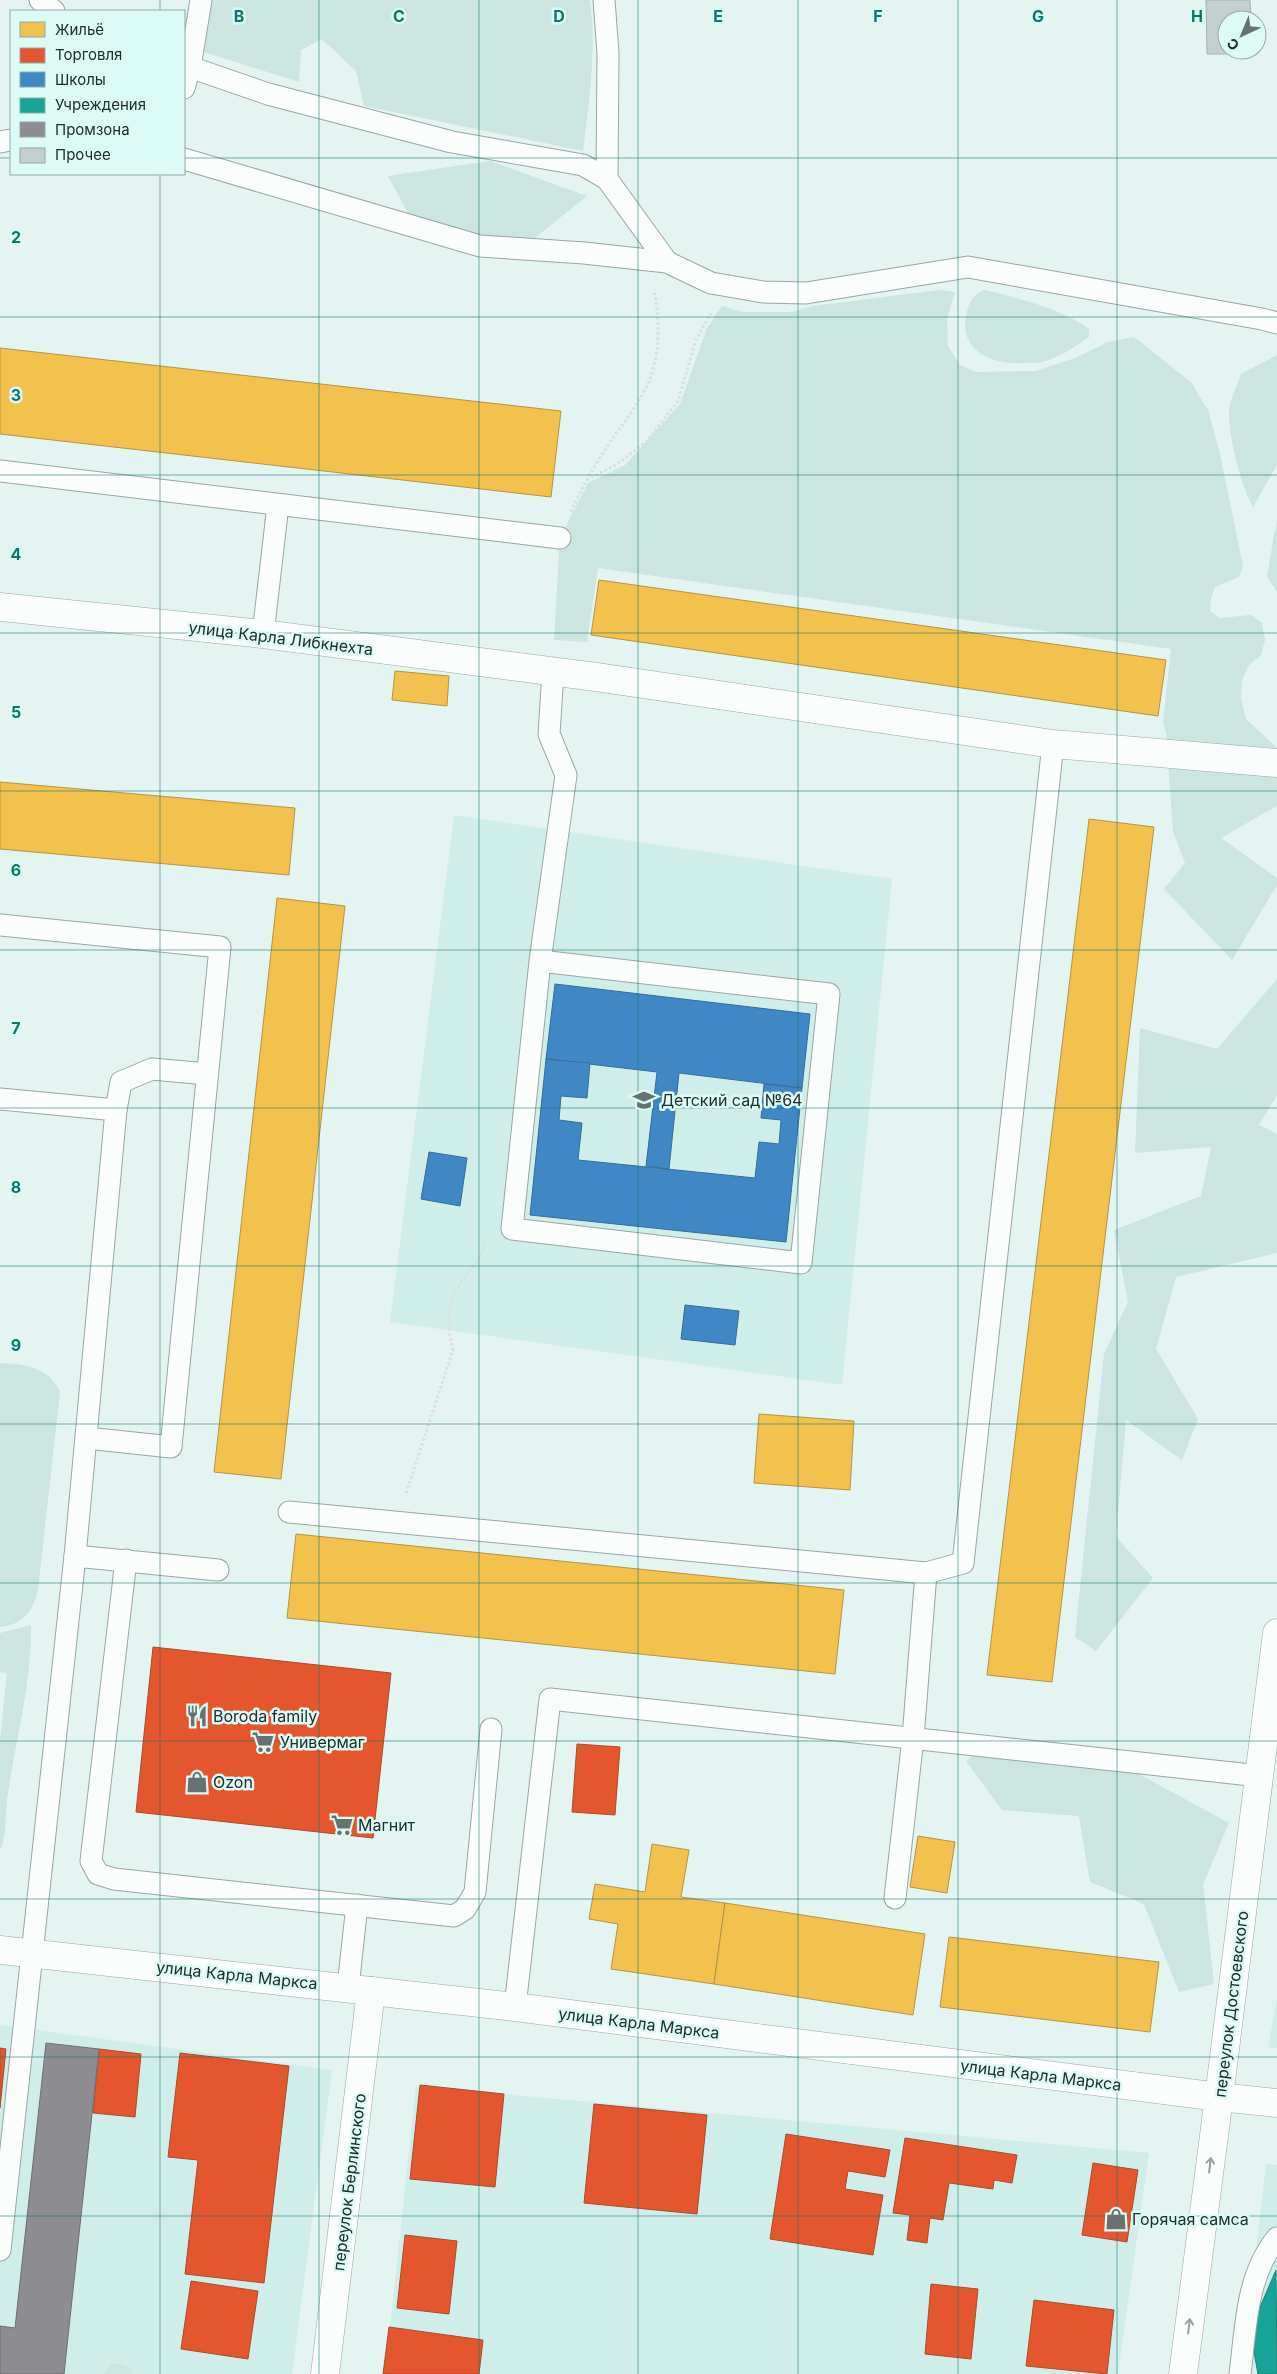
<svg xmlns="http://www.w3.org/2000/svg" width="1277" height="2374" font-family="Inter,sans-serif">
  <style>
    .built { fill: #d0eee9 }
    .green { fill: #cbe5e0 }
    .homes { fill: #f2c14e; stroke: #b49544 }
    .shops { fill: #e4572e; stroke: #aa4b2d }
    .schools { fill: #3f88c5; stroke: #366d97 }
    .public { fill: #17a398; stroke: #1a8078 }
    .industry { fill: #8d8d92; stroke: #6d7073 }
    .building { fill: #c3d0ce; stroke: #a5b2b0 }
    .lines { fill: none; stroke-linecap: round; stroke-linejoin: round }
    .service-casing { stroke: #99a6a4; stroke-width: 23 }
    .minor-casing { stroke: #99a6a4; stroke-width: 29 }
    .tertiary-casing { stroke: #99a6a4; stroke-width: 29 }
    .path { stroke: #dae0df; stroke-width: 3; stroke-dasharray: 2.5 2.5; stroke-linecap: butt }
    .service { stroke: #fbfdfd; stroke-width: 21 }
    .minor { stroke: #fbfdfd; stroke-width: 28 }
    .tertiary { stroke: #fbfdfd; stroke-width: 28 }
    .oneway { stroke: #99a09f }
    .grid { fill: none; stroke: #0f766e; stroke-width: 1; stroke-opacity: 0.55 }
    .labels { text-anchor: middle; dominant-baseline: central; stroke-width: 5; stroke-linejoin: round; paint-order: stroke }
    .street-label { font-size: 16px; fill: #222e2c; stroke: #dcfbf6 }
    .poi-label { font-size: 16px; fill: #222e2c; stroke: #dcfbf6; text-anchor: start }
    .grid-label { font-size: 16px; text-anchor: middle; font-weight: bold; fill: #0f766e; stroke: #dcfbf6; stroke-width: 5; stroke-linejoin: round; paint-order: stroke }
  </style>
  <rect width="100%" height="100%" fill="#e3f4f1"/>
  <!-- built -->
  <g class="built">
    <polygon points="454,815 892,879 842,1385 390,1322"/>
    <polygon points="1277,1998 1277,2048 1268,2047"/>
    <polygon points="0,2025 332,2070 292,2374 0,2374"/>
    <polygon points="416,2086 1149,2153 1118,2374 385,2374"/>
    <polygon points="1266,2164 1277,2165 1277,2374 1242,2374"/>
  </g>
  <!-- green -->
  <g class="green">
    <path d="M212,0H590C597,50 589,102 583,151L364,106L356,71L322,39L301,50L299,82L204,52Z"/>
    <polygon points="490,161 587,196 516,253 417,230 388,176"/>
    <polygon points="940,290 955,292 947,320 948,346 960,365 976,372 1035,371 1073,359 1108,342 1134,337 1191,382 1208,410 1220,454 1243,566 1239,577 1215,587 1211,598 1210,611 1220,618 1251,615 1262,623 1265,640 1261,655 1249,665 1242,680 1241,699 1246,719 1277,748 1277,806 1221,838 1277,878 1277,885 1232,960 1164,889 1185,863 1173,832 1166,732 1163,723 1171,649 598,568 587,642 554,640 560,538 588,483 625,465 680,404 707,328 722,306 742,312 791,312 813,306"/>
    <path d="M985,290C1014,297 1066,310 1089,329V337C1075,347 1059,357 1042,362C1036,363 1029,362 1023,363C988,365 955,348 968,308C971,299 975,293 985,290Z"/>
    <path d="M1277,355V465L1253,507C1240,483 1229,438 1229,411C1229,400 1238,385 1241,374Z"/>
    <polygon points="1277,518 1277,592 1267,577"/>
    <polygon points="1277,979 1277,1095 1259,1125 1277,1134 1277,1253 1176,1277 1156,1349 1198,1419 1182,1460 1126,1420 1116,1537 1153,1578 1096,1651 1075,1637 1104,1354 1128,1302 1114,1230 1201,1196 1211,1147 1135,1153 1140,1028 1217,1049"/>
    <path d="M0,1363C25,1364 49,1367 60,1392L38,1590C33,1611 23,1625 0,1627Z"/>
    <path d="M31,1625C32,1682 16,1737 8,1793C5,1808 7,1838 0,1850V1740L7,1673L0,1672V1633Z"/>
    <polygon points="985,1746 1139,1774 1229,1823 1203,1884 1214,1984 1179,1992 1144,1904 1090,1882 1079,1816 1002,1810 966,1761"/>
    <polygon points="112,2364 122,2364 131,2369 132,2374 104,2374"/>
  </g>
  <!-- homes -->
  <g class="homes">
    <polygon points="0,348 561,411 551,497 0,434"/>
    <polygon points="599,580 1166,660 1158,716 591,635"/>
    <polygon points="395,671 449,676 447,706 392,700"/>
    <polygon points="0,782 295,808 289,875 0,849"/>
    <polygon points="1089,819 1154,827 1052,1682 987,1675"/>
    <polygon points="277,898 345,906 281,1479 214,1472"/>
    <polygon points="759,1414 854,1421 850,1490 754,1483"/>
    <polygon points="296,1534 844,1590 835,1674 287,1618"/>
    <polygon points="918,1836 955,1842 947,1893 910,1887"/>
    <polygon points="652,1844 689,1850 681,1897 725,1903 714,1984 611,1969 618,1924 589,1919 595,1884 645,1892"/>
    <polygon points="725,1903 925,1934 913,2015 714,1984"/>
    <polygon points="949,1937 1159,1962 1150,2032 940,2007"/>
  </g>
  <!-- shops -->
  <g class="shops">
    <polygon points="153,1647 391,1673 373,1838 136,1812"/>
    <polygon points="577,1744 620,1747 615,1815 572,1812"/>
    <polygon points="0,2048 6,2049 0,2108"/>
    <polygon points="99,2049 141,2054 135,2117 93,2113"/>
    <polygon points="180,2053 289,2066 264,2283 185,2274 198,2160 168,2157"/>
    <polygon points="420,2085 504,2094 495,2187 410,2179"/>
    <polygon points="594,2104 707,2115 697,2214 584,2203"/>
    <polygon points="786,2134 890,2150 885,2177 848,2171 845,2189 883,2195 873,2255 770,2239"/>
    <polygon points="905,2138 1017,2155 1012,2183 994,2180 993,2189 949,2183 943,2220 930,2218 927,2243 907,2240 910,2215 893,2213"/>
    <polygon points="1093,2163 1138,2170 1127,2242 1082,2235"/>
    <polygon points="405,2235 457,2241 449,2314 397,2308"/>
    <polygon points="191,2281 258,2291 248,2359 181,2349"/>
    <polygon points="931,2284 978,2289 971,2359 925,2354"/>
    <polygon points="1034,2300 1114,2310 1107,2374 1026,2366"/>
    <polygon points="389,2327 483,2340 479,2374 383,2374"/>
  </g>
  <!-- schools -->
  <g class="schools">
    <polygon points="555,984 810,1014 802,1088 679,1073 669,1169 646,1166 657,1072 546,1059"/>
    <polygon points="546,1059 590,1063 587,1098 561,1096 559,1120 582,1123 578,1160 755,1178 759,1142 779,1144 781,1120 761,1118 764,1084 802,1088 786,1242 530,1215"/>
    <polygon points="429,1152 467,1158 460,1206 421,1199"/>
    <polygon points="685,1305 739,1311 735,1345 681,1339"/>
  </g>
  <!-- public -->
  <polygon class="public" points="1276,2270 1277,2374 1258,2374 1254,2352 1257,2314"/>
  <!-- industry -->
  <polygon class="industry" points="46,2043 99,2049 64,2374 0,2374 0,2326 15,2328"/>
  <!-- building -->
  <polygon class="building" points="1206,0 1250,0 1251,20 1227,20 1227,50 1252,50 1252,54 1207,54"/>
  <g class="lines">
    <!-- service casing -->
    <g class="service-casing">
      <g id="service">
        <polyline points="40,0 54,11"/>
        <polyline points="604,0 608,53 607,179 667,262"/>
        <polyline points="184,65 268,94 452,142 583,165 607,179"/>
        <polyline points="184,88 190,67 201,0"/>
        <polyline points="0,142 11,140"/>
        <polyline points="184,159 480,246 584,253 667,262 711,283 763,292 806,293 968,267 1262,319 1277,323"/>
        <polyline points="0,471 560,538"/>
        <polyline points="263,634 278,505"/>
        <polyline points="0,925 220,947 171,1447 87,1438"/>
        <polyline points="540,961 512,1229 801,1263 829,994 540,961 566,775 549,734 553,672"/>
        <polyline points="0,1099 116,1110 75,1556"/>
        <polyline points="116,1110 121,1082 152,1069 207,1074"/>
        <polyline points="289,1512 926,1573 913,1738 895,1898"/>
        <polyline points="126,1560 91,1861 98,1874 114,1879 454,1916 465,1909 475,1892 491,1729"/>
        <polyline points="926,1573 963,1563 1053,744"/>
        <polyline points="348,1987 357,1905"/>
        <polyline points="515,2007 550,1699 1260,1776"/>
        <polyline points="0,2250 75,1556 218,1570"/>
        <path d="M1240,2374C1246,2327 1246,2276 1277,2238"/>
      </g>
    </g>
    <!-- minor casing -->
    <g class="minor-casing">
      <g id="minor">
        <polyline points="0,607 263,634 596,677 1053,744 1277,763"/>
        <polyline points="1277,1633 1219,2097 1277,2103"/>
        <polyline points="325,2374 371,1991"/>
      </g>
    </g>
    <!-- tertiary casing -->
    <g class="tertiary-casing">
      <polyline id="tertiary" points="0,1950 515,2007 1219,2097 1183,2374"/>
    </g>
    <!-- path -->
    <g class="path">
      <polyline points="587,480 617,464 646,442 678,401 696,340 711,313"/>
      <path d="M571,512C582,486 597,461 613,438C626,420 642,399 650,379C660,351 660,319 654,291"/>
      <path d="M406,1493L453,1350C445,1318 447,1300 468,1273C475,1263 483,1256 485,1243"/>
    </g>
    <!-- service -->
    <use href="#service" class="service"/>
    <!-- minor -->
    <use href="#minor" class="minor"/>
    <!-- tertiary -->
    <use href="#tertiary" class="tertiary"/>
  </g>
  <!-- one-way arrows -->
  <defs><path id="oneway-shaft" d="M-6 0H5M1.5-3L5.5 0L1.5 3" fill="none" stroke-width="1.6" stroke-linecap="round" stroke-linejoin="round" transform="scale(1.25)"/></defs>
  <g class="oneway">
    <use href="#oneway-shaft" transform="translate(1210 2165) rotate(-83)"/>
    <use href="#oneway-shaft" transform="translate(1189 2326) rotate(-83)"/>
  </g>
  <!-- grid -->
  <path class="grid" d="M160,0V11M319,0V2374M479,0V2374M638,0V2374M798,0V2374M958,0V2374M1117,0V2374M0,158H11M184,158H1277M160,174V2374M0,317H1277M0,475H1277M0,633H1277M0,791H1277M0,950H1277M0,1108H1277M0,1266H1277M0,1424H1277M0,1583H1277M0,1741H1277M0,1899H1277M0,2057H1277M0,2216H1277"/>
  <!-- icons -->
  <defs>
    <g id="school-bare" transform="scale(1.725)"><path d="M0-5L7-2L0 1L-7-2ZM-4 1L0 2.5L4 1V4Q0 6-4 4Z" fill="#667371" stroke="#dcfbf6" stroke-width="2.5" paint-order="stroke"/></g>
    <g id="restaurant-bare" transform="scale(1.725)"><path d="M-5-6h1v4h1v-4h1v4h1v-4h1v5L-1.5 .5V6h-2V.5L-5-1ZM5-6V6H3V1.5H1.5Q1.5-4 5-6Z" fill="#667371" stroke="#dcfbf6" stroke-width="2.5" paint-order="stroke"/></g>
    <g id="supermarket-bare" transform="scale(1.725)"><path d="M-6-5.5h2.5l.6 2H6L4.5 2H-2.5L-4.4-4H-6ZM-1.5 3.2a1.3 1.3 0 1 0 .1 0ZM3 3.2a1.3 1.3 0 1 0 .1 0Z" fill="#667371" stroke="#dcfbf6" stroke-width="2.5" paint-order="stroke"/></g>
    <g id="shop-bare" transform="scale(1.725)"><path d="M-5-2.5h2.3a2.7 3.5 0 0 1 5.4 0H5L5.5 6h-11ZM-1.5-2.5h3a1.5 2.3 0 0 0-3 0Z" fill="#667371" stroke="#dcfbf6" stroke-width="2.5" paint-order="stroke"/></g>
  </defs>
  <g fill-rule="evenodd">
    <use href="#school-bare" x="644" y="1100"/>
    <use href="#restaurant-bare" x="197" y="1716"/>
    <use href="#supermarket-bare" x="263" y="1742"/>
    <use href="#shop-bare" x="197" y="1782"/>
    <use href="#supermarket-bare" x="342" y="1825"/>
    <use href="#shop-bare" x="1116" y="2219"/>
  </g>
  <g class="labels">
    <!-- street labels -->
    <g class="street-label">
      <text transform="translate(281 638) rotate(7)">улица Карла Либкнехта</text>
      <text transform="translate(237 1975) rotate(6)">улица Карла Маркса</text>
      <text transform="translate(1231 2004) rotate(-83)">переулок Достоевского</text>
      <text transform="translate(639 2023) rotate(7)">улица Карла Маркса</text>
      <text transform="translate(1041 2075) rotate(7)">улица Карла Маркса</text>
      <text transform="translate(349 2182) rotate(-83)">переулок Берлинского</text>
    </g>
    <!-- poi labels -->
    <g class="poi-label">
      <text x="661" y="1100">Детский сад №64</text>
      <text x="213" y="1716">Boroda family</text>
      <text x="280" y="1742">Универмаг</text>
      <text x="213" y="1782">Ozon</text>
      <text x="358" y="1825">Магнит</text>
      <text x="1132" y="2219">Горячая самса</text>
    </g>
  </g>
  <g class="grid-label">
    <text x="239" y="22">B</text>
    <text x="399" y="22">C</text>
    <text x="559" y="22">D</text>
    <text x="718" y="22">E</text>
    <text x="878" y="22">F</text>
    <text x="1038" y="22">G</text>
    <text x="1197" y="22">H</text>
    <text x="16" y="243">2</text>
    <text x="16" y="401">3</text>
    <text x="16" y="560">4</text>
    <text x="16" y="718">5</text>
    <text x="16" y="876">6</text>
    <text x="16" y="1034">7</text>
    <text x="16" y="1193">8</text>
    <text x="16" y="1351">9</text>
  </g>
  <!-- legend -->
  <rect x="10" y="10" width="175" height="165" fill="#dcfbf6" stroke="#92a9a5"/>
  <rect x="20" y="22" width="25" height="15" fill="#f2c14e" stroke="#92a9a5"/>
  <text x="55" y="35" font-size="15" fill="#222e2c">Жильё</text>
  <rect x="20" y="48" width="25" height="15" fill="#e4572e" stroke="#92a9a5"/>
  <text x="55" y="60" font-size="15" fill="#222e2c">Торговля</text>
  <rect x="20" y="72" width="25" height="15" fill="#3f88c5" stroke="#92a9a5"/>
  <text x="55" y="85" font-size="15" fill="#222e2c">Школы</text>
  <rect x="20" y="98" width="25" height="15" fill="#17a398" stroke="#92a9a5"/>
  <text x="55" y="110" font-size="15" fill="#222e2c">Учреждения</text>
  <rect x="20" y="122" width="25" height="15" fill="#8d8d92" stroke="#92a9a5"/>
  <text x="55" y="135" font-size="15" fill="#222e2c">Промзона</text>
  <rect x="20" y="148" width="25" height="15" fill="#c3d0ce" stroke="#92a9a5"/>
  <text x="55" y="160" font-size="15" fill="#222e2c">Прочее</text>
  <!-- north arrow -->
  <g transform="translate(1242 35) rotate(224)"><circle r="24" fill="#dcfbf6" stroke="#92a9a5"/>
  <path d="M0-4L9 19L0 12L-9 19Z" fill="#667371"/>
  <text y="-8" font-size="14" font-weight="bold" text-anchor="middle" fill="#222e2c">С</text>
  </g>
</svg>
